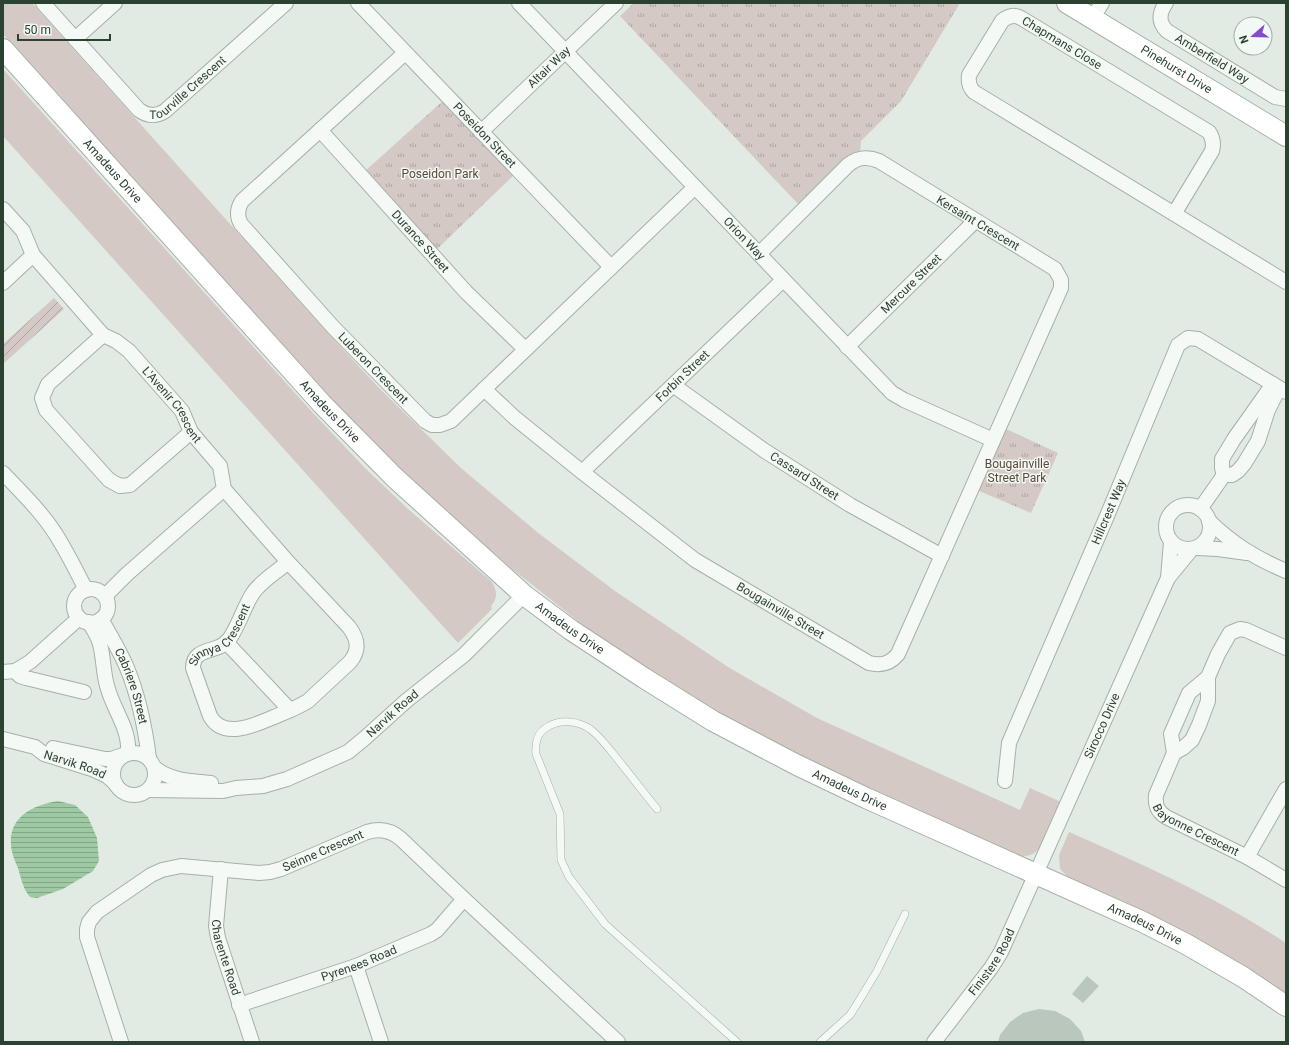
<svg xmlns="http://www.w3.org/2000/svg" width="1289" height="1045" font-family="Roboto,sans-serif">
  <style>
    .grass { fill: #d4c9c4 }
    .park { fill: url(#park-tufts) }
    .garden { fill: url(#garden-furrows) }
    .water { fill: url(#water-rules) }
    .building { fill: #bac7bc }
    .lines { fill: none; stroke-linecap: round; stroke-linejoin: round }
    .lane-casing { stroke: #a4b1a7; stroke-width: 8 }
    .street-casing { stroke: #a4b1a7; stroke-width: 16 }
    .secondary-casing { stroke: #a4b1a7; stroke-width: 22 }
    .lane { stroke: #f5f9f6; stroke-width: 7 }
    .street { stroke: #f5f9f6; stroke-width: 14 }
    .secondary { stroke: #fff; stroke-width: 20 }
    .labels { text-anchor: middle; dominant-baseline: central; stroke-width: 3; stroke-linejoin: round; paint-order: stroke }
    .street-label { font-size: 12px; fill: #2b4230; stroke: #f2f8f3 }
    .park-label { font-size: 12px; fill: #5d4738; stroke: #f2f8f3 }
  </style>
  <defs>
    <pattern id="park-tufts" width="24" height="20" patternUnits="userSpaceOnUse"><rect width="24" height="20" fill="#d4c9c4"/><path d="M3 7l-1-3M5 7V3M7 7l1-3M15 17l-1-3M17 17v-4M19 17l1-3" fill="none" stroke="#aca5a0"/></pattern>
    <pattern id="garden-furrows" width="10" height="10" patternUnits="userSpaceOnUse"><rect width="10" height="10" fill="#d4c9c4"/><path d="M-1 1l2-2M0 10L10 0M9 11l2-2" fill="none" stroke="#aca5a0"/></pattern>
    <pattern id="water-rules" width="6" height="5" patternUnits="userSpaceOnUse"><rect width="6" height="5" fill="#9fc9a3"/><path d="M0 2.5h6" fill="none" stroke="#82a585"/></pattern>
  </defs>
  <rect width="100%" height="100%" fill="#e2eae4"/>
  <!-- grass -->
  <g class="grass">
    <path d="M3,3H32L325,330L380,389L461,468L537,532L615,591L728,667L817,718L1020,810L1030,788L1061,802C1055,814 1045,844 1036,852C1030,856 1024,857 1018,855L856,783L818,765L744,727L709,707L627,656L588,629L511,568L431,500L368,439L294,359L3,34Z"/>
    <path d="M3,69L313,413L364,467L407,508L492,582C497,591 498,598 491,606L492,609L458,643L3,136Z"/>
    <path d="M1069,832C1144,865 1218,898 1286,943V994C1246,968 1206,942 1163,921C1132,905 1100,891 1068,877L1060,869L1059,855Z"/>
  </g>
  <!-- park -->
  <g class="park">
    <polygon points="634,3 960,3 901,101 861,141 860,152 800,206 620,16"/>
    <polygon points="444,100 515,174 435,251 364,172"/>
    <polygon points="1004,428 1058,453 1031,513 977,490"/>
  </g>
  <!-- garden -->
  <polygon class="garden" points="54,298 64,309 3,364 3,344"/>
  <!-- water -->
  <path class="water" d="M58,801L75,805L88,817L97,838L99,861L93,871L63,889L37,898L30,897C23,889 21,878 18,868C15,861 11,852 11,844C9,816 34,805 58,801Z"/>
  <!-- building -->
  <g class="building">
    <polygon points="1087,976 1099,986 1083,1003 1072,994"/>
    <polygon points="1039,1009 1055,1011 1070,1019 1081,1031 1085,1042 998,1042 1000,1035 1010,1022 1023,1013"/>
  </g>
  <g class="lines">
    <!-- lane casing -->
    <g class="lane-casing">
      <g id="lane">
        <path d="M657,809C644,793 632,777 619,761C610,750 601,737 590,729C578,721 561,719 549,726C537,732 535,742 536,754L560,814L561,860L569,877L605,924L737,1042"/>
        <polyline points="820,1042 850,1015 857,1004 877,971 905,914"/>
      </g>
    </g>
    <!-- street casing -->
    <g class="street-casing">
      <g id="street">
        <path id="s1" d="M43,3L139,110C147,116 156,117 165,111L286,3"/>
        <path id="s2" d="M358,3L611,267"/>
        <path id="s3" d="M519,3L892,393L904,400L993,440"/>
        <path id="s4" d="M1166,3C1159,13 1158,22 1167,31L1275,97L1286,99"/>
        <polyline points="1092,19 1102,3"/>
        <polyline points="75,39 115,3"/>
        <path id="s5" d="M405,53L242,201C237,209 237,217 241,224L333,327L425,421L432,425H440L451,421L695,187"/>
        <path id="s6" d="M320,130L466,292L525,349"/>
        <path id="s7" d="M481,132L616,3"/>
        <path id="s8" d="M3,209L23,231L33,255L103,335L116,341L129,351L182,411L191,432L220,466L224,489L127,574L105,596"/>
        <path d="M1174,214L1212,151C1214,144 1213,138 1209,132L1021,18C1014,14 1008,16 1002,21L969,75C968,82 969,87 974,92L1286,282"/>
        <polyline points="3,283 33,255"/>
        <polyline points="103,335 48,384 42,398 46,410 109,480 120,486 130,485 191,432"/>
        <path id="s9" d="M847,347L975,221"/>
        <path id="s10" d="M673,385L765,451L850,505L942,556"/>
        <path id="s11" d="M484,389L515,418L582,472L695,560L869,663C881,666 890,664 898,654L1061,288V280L1055,269L879,161C867,156 858,157 848,165L759,254"/>
        <path id="s12" d="M582,472L783,280"/>
        <path d="M3,473C24,495 46,516 61,543C70,558 78,574 86,590"/>
        <polyline points="1224,475 1232,475 1238,471 1244,464 1258,441 1268,410 1279,388"/>
        <polyline points="1224,475 1222,468 1222,459 1234,439 1273,384"/>
        <path id="s13" d="M224,489L288,562L349,627C358,639 360,650 350,662L308,701C297,708 286,712 274,717C255,725 223,740 210,716L193,668C193,647 216,653 227,642C237,631 244,606 253,593C261,581 277,572 288,562"/>
        <circle cx="1188" cy="527" r="22"/>
        <polyline points="1200,509 1224,475"/>
        <path d="M1209,521C1233,544 1255,558 1286,571"/>
        <polyline points="1197,548 1218,549 1247,553"/>
        <polyline points="1168,578 1171,542"/>
        <circle cx="91" cy="606" r="17"/>
        <path id="s14" d="M101,619C110,635 120,651 127,668C139,697 145,727 149,758"/>
        <path d="M89,622C93,629 98,636 100,644C104,659 103,675 108,689C114,711 130,729 128,753"/>
        <polyline points="226,642 290,710"/>
        <polyline points="15,671 20,676 26,678 84,692"/>
        <polyline points="3,672 15,671 30,662 79,618"/>
        <path id="s15" d="M1208,677V701L1199,725L1192,740L1183,748L1174,753L1156,795C1155,805 1157,811 1166,817L1247,857L1286,880"/>
        <path id="s16" d="M3,739L35,747L44,754L92,769L107,776L115,783"/>
        <polyline points="53,748 105,759 111,759 123,755"/>
        <circle cx="134" cy="774" r="21"/>
        <polyline points="1174,753 1171,734 1189,693 1208,677 1218,654 1230,633 1240,629 1246,630 1286,648"/>
        <path d="M155,768C171,781 191,781 211,783"/>
        <path id="s17" d="M1005,781L1009,743L1107,516L1178,345L1188,338L1198,339L1286,392"/>
        <path id="s18" d="M148,790L223,791L236,788L263,786L287,779L348,752L365,738L406,701L464,655L524,595"/>
        <polyline points="1247,857 1286,789"/>
        <path id="s19" d="M221,869L216,926L218,938L252,1042"/>
        <polyline points="356,966 381,1042"/>
        <path id="s20" d="M239,1005L356,966L431,934L437,930L464,899"/>
        <path id="s21" d="M121,1042L87,937V929L89,922L97,912L151,875L162,870L181,866L259,873L270,872L281,869L367,832C380,828 391,830 401,839L464,899L618,1042"/>
        <path id="s22" d="M934,1042L991,968L1001,952L1168,578L1191,550"/>
      </g>
    </g>
    <!-- secondary casing -->
    <g class="secondary-casing">
      <g id="secondary">
        <path id="s23" d="M1067,3L1286,136"/>
        <path id="s24" d="M3,49L322,404L394,477L524,595L571,630L644,678L713,721L797,765L866,798L1143,922L1186,944L1243,977L1286,1006"/>
      </g>
    </g>
    <!-- lane -->
    <use href="#lane" class="lane"/>
    <!-- street -->
    <use href="#street" class="street"/>
    <!-- secondary -->
    <use href="#secondary" class="secondary"/>
  </g>
  <g class="labels">
    <!-- street labels -->
    <g class="street-label">
      <text transform="translate(1062 43) rotate(31)">Chapmans Close</text>
      <text stroke="none"><textPath href="#s4" startOffset="84">Amberfield Way</textPath></text>
      <text stroke="none"><textPath href="#s7" startOffset="94">Altair Way</textPath></text>
      <text stroke="none"><textPath href="#s23" startOffset="128">Pinehurst Drive</textPath></text>
      <text stroke="none"><textPath href="#s1" startOffset="203">Tourville Crescent</textPath></text>
      <text stroke="none"><textPath href="#s2" startOffset="183">Poseidon Street</textPath></text>
      <text stroke="none"><textPath href="#s24" startOffset="164">Amadeus Drive</textPath></text>
      <text transform="translate(978 223) rotate(31)">Kersaint Crescent</text>
      <text stroke="none"><textPath href="#s3" startOffset="326">Orion Way</textPath></text>
      <text stroke="none"><textPath href="#s6" startOffset="150">Durance Street</textPath></text>
      <text stroke="none"><textPath href="#s9" startOffset="90">Mercure Street</textPath></text>
      <text stroke="none"><textPath href="#s5" startOffset="440">Luberon Crescent</textPath></text>
      <text stroke="none"><textPath href="#s12" startOffset="139">Forbin Street</textPath></text>
      <text stroke="none"><textPath href="#s8" startOffset="262">L'Avenir Crescent</textPath></text>
      <text stroke="none"><textPath href="#s24" startOffset="488">Amadeus Drive</textPath></text>
      <text stroke="none"><textPath href="#s10" startOffset="160">Cassard Street</textPath></text>
      <text stroke="none"><textPath href="#s17" startOffset="290">Hillcrest Way</textPath></text>
      <text stroke="none"><textPath href="#s11" startOffset="371">Bougainville Street</textPath></text>
      <text stroke="none"><textPath href="#s24" startOffset="812">Amadeus Drive</textPath></text>
      <text stroke="none"><textPath href="#s13" startOffset="487">Sinnya Crescent</textPath></text>
      <text stroke="none"><textPath href="#s14" startOffset="74">Cabriere Street</textPath></text>
      <text stroke="none"><textPath href="#s18" startOffset="266">Narvik Road</textPath></text>
      <text stroke="none"><textPath href="#s22" startOffset="360">Sirocco Drive</textPath></text>
      <text stroke="none"><textPath href="#s16" startOffset="77">Narvik Road</textPath></text>
      <text stroke="none"><textPath href="#s24" startOffset="1136">Amadeus Drive</textPath></text>
      <text stroke="none"><textPath href="#s15" startOffset="192">Bayonne Crescent</textPath></text>
      <text stroke="none"><textPath href="#s21" startOffset="382">Seinne Crescent</textPath></text>
      <text stroke="none"><textPath href="#s24" startOffset="1460">Amadeus Drive</textPath></text>
      <text stroke="none"><textPath href="#s19" startOffset="90">Charente Road</textPath></text>
      <text stroke="none"><textPath href="#s22" startOffset="99">Finistere Road</textPath></text>
      <text stroke="none"><textPath href="#s20" startOffset="127">Pyrenees Road</textPath></text>
    </g>
    <!-- park labels -->
    <g class="park-label">
      <text x="440" y="174">Poseidon Park</text>
      <text x="1017" y="464">Bougainville<tspan x="1017" dy="14">Street Park</tspan></text>
    </g>
  </g>
  <!-- border -->
  <rect width="1289" height="1045" fill="none" stroke="#2b4230" stroke-width="8"/>
  <!-- north arrow -->
  <g transform="translate(1253 36) rotate(250)"><circle r="19" fill="#f2f8f3" stroke="#a2afa5"/>
  <path d="M0-3L7 15L0 10L-7 15Z" fill="#844ccb"/>
  <text y="-6" font-size="11" font-weight="bold" text-anchor="middle" fill="#2b4230">N</text>
  </g>
  <!-- scale -->
  <path d="M18 34v6h92v-6" fill="none" stroke="#2b4230" stroke-width="2"/>
  <text x="24" y="34" font-size="12" fill="#2b4230" stroke="#f2f8f3" stroke-width="3" paint-order="stroke">50 m</text>
</svg>
